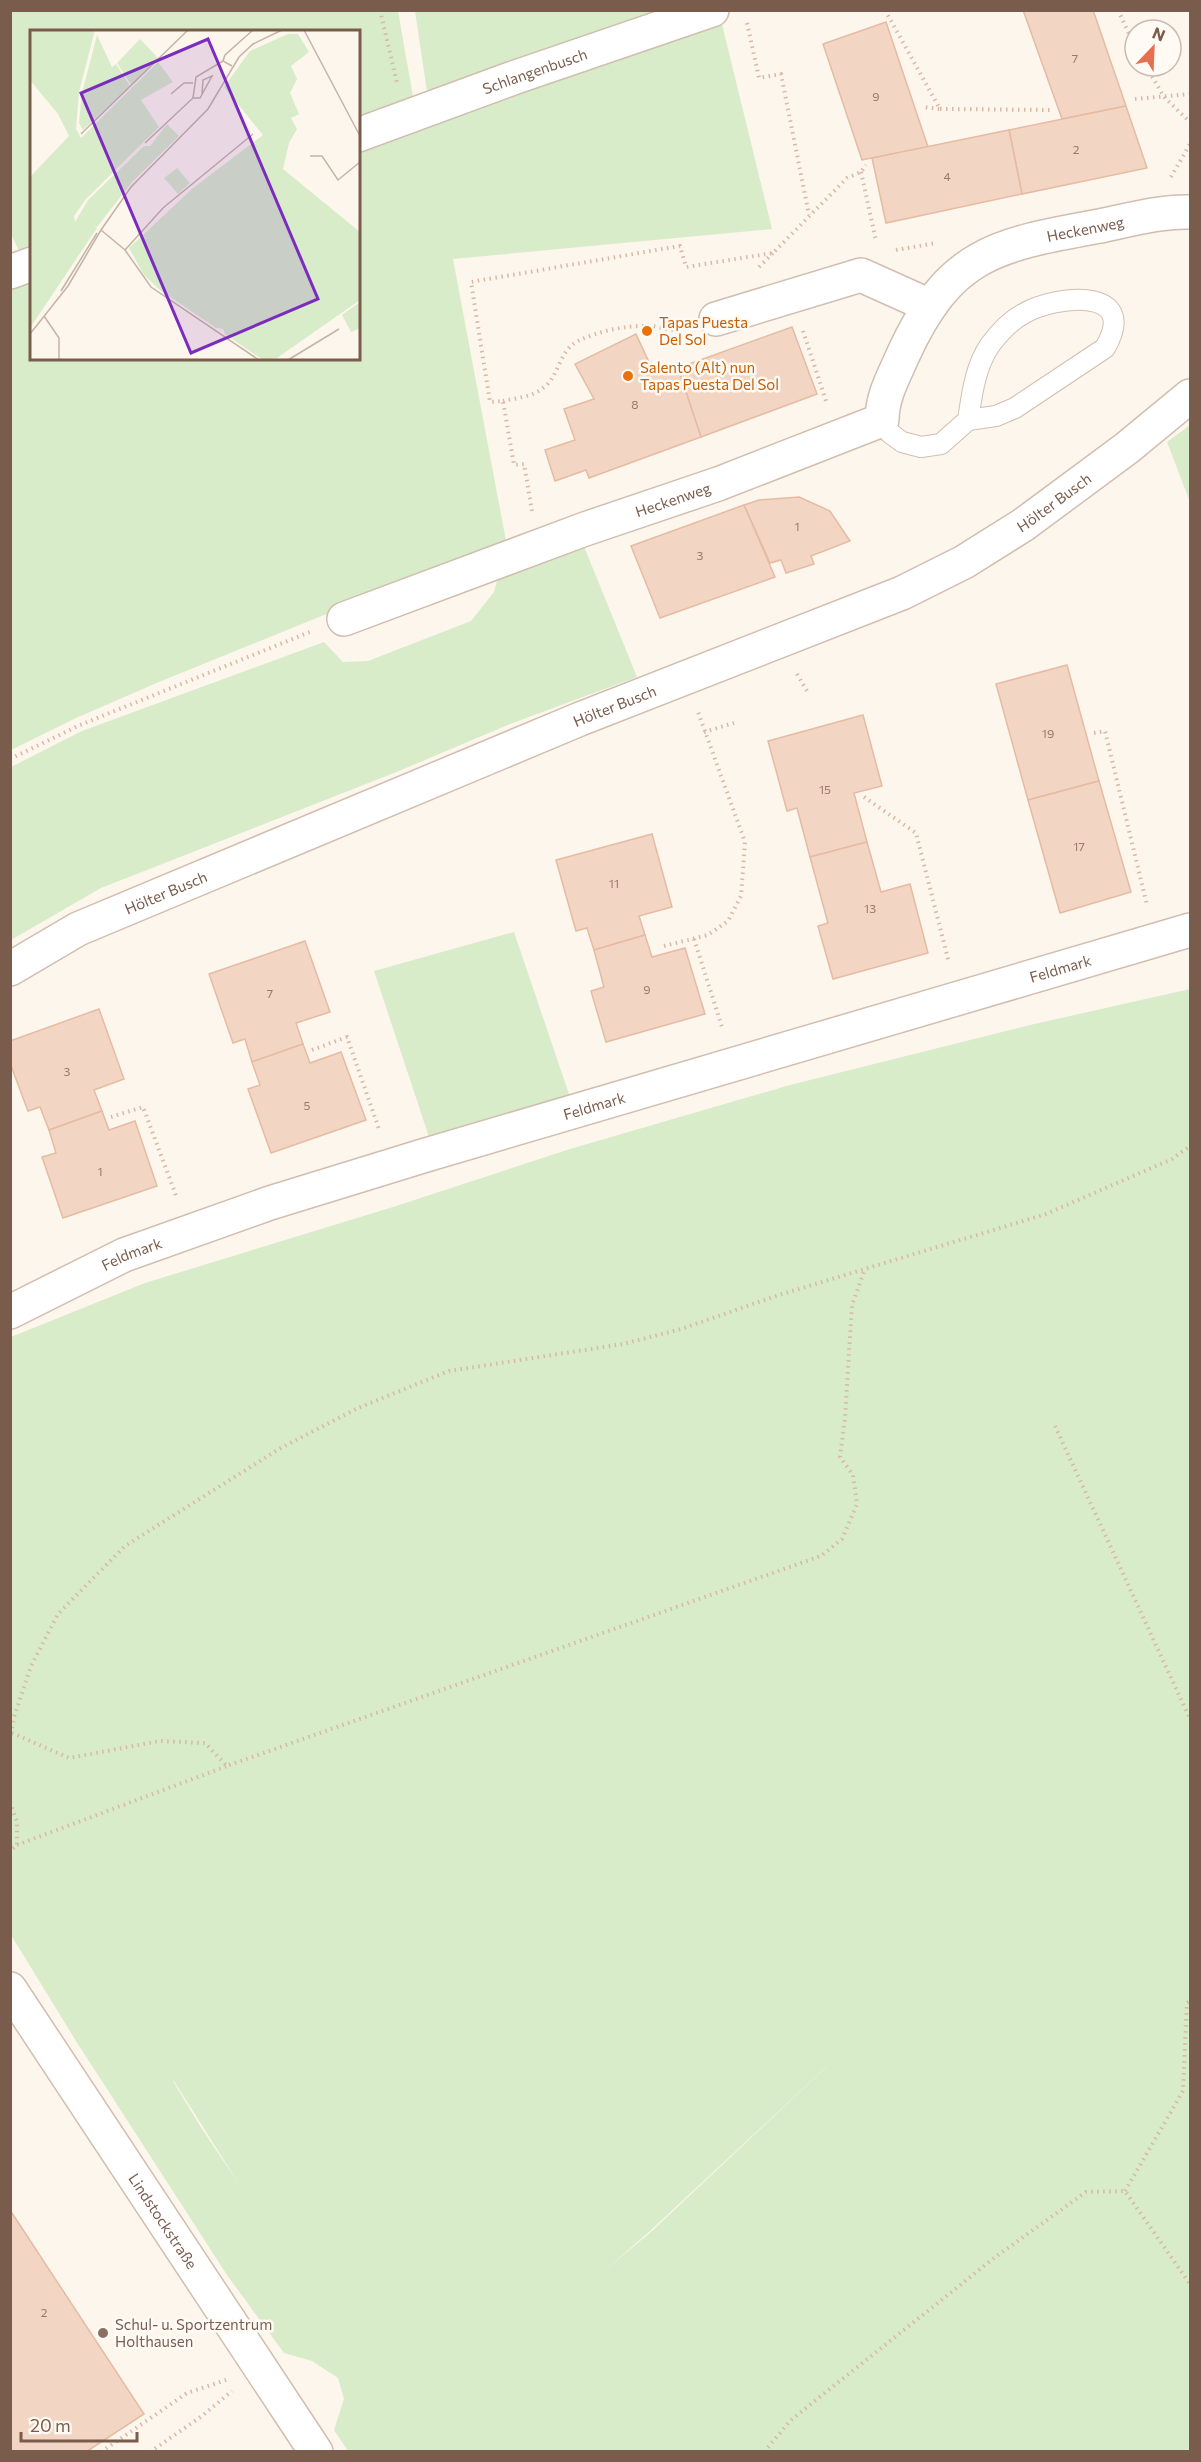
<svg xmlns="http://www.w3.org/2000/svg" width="1201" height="2462" font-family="Commissioner,sans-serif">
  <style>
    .green { fill: #d8ecc9; fill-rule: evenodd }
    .building { fill: #f3d5c3; stroke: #e6bba3; stroke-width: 1.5 }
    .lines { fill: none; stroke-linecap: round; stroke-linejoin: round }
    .service-casing { stroke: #d1beb0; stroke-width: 22 }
    .minor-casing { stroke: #d1beb0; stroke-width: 36 }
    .path { stroke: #d9b8a5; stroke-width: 4; stroke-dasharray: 1.5 4.5; stroke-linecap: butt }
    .service { stroke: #fff; stroke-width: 20 }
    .minor { stroke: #fff; stroke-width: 33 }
    .food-dot { fill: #e8710a; stroke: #fffaf3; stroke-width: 2 }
    .education-dot { fill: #8d6e63; stroke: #fffaf3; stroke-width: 2 }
    .labels { text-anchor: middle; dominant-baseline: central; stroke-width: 5; stroke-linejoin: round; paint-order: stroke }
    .number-label { font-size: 12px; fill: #987a6a }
    .street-label { font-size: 15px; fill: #7a5c4d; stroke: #fffaf3 }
    .food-label { font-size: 15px; fill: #c56008; stroke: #fffaf3; text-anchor: start }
    .education-label { font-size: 15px; fill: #785e54; stroke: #fffaf3; text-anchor: start }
    .inset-road { fill: none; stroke: #c5b3a7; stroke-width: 1.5 }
    .view { fill: #7b2cbf; fill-opacity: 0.15; stroke: #7b2cbf; stroke-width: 3 }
    .inset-edge { fill: none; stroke: #7a5c4d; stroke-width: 3 }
  </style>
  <rect width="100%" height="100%" fill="#fdf6ec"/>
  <!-- green -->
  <g class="green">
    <polygon points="10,11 398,11 415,108 359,129 358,32 32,32 32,253 22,257 10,232"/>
    <polygon points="415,11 690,11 429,105"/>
    <polygon points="720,16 772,229 453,259 506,541 159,682 76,718 11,750 11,285 31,276 32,358 358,358 359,149"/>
    <polygon points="1190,425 1190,502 1167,442"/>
    <polygon points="583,544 637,677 510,724 399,771 101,888 11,940 11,767 82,731 324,642 343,662 368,661 471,621 494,592 498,577"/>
    <polygon points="514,932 570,1097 431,1143 374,971"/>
    <path d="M1190,989V2451H348L334,2430L344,2399L338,2378L312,2361L284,2353L227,2275L76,2041L11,1935V1337L145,1283L393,1207L570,1149L790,1085L1030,1025ZM855,2040L652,2231L603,2272L650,2231ZM173,2081H174L239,2184L202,2129Z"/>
  </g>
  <!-- building -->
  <g class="building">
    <polygon points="1023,10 1093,10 1126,106 1062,119"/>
    <polygon points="886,22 928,147 862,160 823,44"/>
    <polygon points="1126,106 1147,168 1022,194 1009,130"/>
    <polygon points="1009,130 1022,194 886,223 872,158"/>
    <polygon points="792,327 817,394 701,437 678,368"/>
    <polygon points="636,334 655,375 678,368 701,437 589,478 586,470 555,481 545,450 575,440 564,409 594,399 575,364"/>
    <polygon points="799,497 830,511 850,541 811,556 814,564 786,573 781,560 770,563 744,505 759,500"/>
    <polygon points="744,505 775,577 660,618 631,546"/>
    <polygon points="1067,665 1099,781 1028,800 996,684"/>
    <polygon points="863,715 882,786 854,793 867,842 810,857 797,808 787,811 768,741"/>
    <polygon points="1099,781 1131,892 1060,913 1028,800"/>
    <polygon points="652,834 672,907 639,916 645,935 594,950 587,928 576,931 556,860"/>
    <polygon points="867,842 881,892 910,884 928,953 833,979 818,926 828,923 810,857"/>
    <polygon points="645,935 652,957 685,948 705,1014 606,1042 591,991 604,987 594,950"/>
    <polygon points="305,941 330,1012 296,1023 303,1044 252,1062 245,1039 233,1043 209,974"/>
    <polygon points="99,1009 124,1079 94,1090 102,1111 49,1130 40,1107 28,1111 10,1063 10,1041"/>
    <polygon points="303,1044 310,1063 341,1052 366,1120 271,1153 248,1089 260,1085 252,1062"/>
    <polygon points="102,1111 109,1130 135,1121 157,1186 63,1218 42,1157 56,1153 49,1130"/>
    <polygon points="10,2210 144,2414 86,2452 10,2452"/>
  </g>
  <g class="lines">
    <!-- service casing -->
    <g class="service-casing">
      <path id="service" d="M882,420L890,433L902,442L921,447L941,444L968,420L996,416L1015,408L1105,348C1141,286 1055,295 1023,314C1010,321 999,333 990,345C975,367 972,394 968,420"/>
    </g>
    <!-- minor casing -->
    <g class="minor-casing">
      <g id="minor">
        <path id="s1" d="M358,135L513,78L712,10"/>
        <polyline points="10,272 32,264"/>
        <polyline points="716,319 861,275 930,306"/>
        <path id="s2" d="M344,619L585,529L718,484L882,420C882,396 894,376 903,355C950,252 996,245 1100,226C1129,220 1161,211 1190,212"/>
        <path id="s3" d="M10,969L78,929L580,719L902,593L964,562L1023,525L1127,448L1190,396"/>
        <path id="s4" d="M10,1312L124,1255L270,1203L426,1155L1190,930"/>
        <path id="s5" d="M10,1989L316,2452"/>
      </g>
    </g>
    <!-- path -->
    <g class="path">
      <polyline points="380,10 397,83"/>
      <polyline points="885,10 940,109 922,107"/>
      <polyline points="1118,10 1135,47"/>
      <polyline points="747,23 759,78 781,74 809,215"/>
      <polyline points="1146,66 1164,97 1190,122"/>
      <polyline points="1135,99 1190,94"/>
      <polyline points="940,109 1054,110"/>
      <polyline points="861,172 876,241"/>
      <polyline points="1171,177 1190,144"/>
      <polyline points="896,250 936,243"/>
      <polyline points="759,267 773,253"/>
      <polyline points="803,331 827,404"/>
      <path d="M503,401C516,398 532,397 543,388C559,377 559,350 578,341C598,331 627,325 649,326C660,326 670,332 681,329"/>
      <polyline points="532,511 524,464 514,465 503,401 490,402 471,282 680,246 686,267 773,253 847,178 861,172 866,165"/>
      <polyline points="797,674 807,691"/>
      <polyline points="704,732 734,723"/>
      <polyline points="1094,733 1105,731 1147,905"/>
      <polyline points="10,759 80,725 310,632"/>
      <polyline points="864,797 916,833 949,963"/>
      <polyline points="694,939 723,1030"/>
      <polyline points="664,946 708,935 728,921 741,896 745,842 698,712"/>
      <polyline points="312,1050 347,1037 380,1132"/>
      <polyline points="111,1117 143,1107 177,1198"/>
      <polyline points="1055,1426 1190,1719"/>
      <polyline points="12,1733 69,1758 160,1741 205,1743 227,1766 821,1556 842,1539 857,1504 853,1475 840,1457 845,1418 852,1305 865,1269"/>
      <polyline points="10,1740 14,1717 31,1666 58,1614 125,1546 279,1449 358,1408 449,1371 623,1344 681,1329 779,1295 1046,1214 1172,1159 1190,1146"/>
      <polyline points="10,1802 17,1822 17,1845 10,1851"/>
      <polyline points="17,1845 227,1766"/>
      <polyline points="1125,2191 1183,2091 1187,2003 1190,2001"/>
      <polyline points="101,2452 187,2393 226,2380"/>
      <polyline points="150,2452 202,2416 232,2391"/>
      <polyline points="764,2452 791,2420 994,2258 1086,2192 1125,2191 1190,2284"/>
    </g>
    <!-- service -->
    <use href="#service" class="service"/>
    <!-- minor -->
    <use href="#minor" class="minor"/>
  </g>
  <!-- markers -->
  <g class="food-dot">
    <circle cx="647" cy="331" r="6"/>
    <circle cx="628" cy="376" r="6"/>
  </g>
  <circle class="education-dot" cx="103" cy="2333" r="6"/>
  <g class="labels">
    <!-- number labels -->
    <g class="number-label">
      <text x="1075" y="58">7</text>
      <text x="876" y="96">9</text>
      <text x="1076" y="149">2</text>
      <text x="947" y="176">4</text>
      <text x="635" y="404">8</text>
      <text x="797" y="526">1</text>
      <text x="700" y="555">3</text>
      <text x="1048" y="733">19</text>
      <text x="825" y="789">15</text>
      <text x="1079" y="846">17</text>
      <text x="614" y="883">11</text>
      <text x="870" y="908">13</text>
      <text x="647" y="989">9</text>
      <text x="270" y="993">7</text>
      <text x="67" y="1071">3</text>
      <text x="307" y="1105">5</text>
      <text x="100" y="1171">1</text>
      <text x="44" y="2312">2</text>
    </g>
    <!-- street labels -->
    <g class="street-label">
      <text stroke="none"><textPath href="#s1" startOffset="188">Schlangenbusch</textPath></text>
      <text stroke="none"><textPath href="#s2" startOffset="878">Heckenweg</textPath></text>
      <text stroke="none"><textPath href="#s2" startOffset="350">Heckenweg</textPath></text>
      <text stroke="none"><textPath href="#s3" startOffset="1146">Hölter Busch</textPath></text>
      <text stroke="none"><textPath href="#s3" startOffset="660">Hölter Busch</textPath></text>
      <text stroke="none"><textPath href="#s3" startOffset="174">Hölter Busch</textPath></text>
      <text stroke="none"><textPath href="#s4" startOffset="1107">Feldmark</textPath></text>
      <text stroke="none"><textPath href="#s4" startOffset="621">Feldmark</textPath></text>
      <text stroke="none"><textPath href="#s4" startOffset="135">Feldmark</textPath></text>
      <text stroke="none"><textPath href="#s5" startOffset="278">Lindstockstraße</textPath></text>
    </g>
    <!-- food labels -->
    <g class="food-label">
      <text x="659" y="322">Tapas Puesta<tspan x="659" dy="17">Del Sol</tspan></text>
      <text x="640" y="367">Salento (Alt) nun<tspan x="640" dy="17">Tapas Puesta Del Sol</tspan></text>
    </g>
    <!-- education labels -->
    <g class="education-label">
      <text x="115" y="2324">Schul- u. Sportzentrum<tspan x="115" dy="17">Holthausen</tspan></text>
    </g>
  </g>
  <!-- overview -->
  <g transform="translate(30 30)">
    <rect width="330" height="330" fill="#fdf6ec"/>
    <path d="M0,0H65L49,62L46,99L51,108L128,32L143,52L111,70L129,97L56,169L44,186L45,192L58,170L114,116H120L137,94L149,106L102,152L67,197L63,195L67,198L0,298V147L39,106L28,84L0,50ZM258,4H268L279,22L261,36L267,49L260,63L269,84L261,88L267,99L259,113L253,139L330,202V270L247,328L233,330L195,304L193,299L186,298L130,260L114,245L99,218L163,158L233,105L194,57L220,21ZM67,5L82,37L86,34L100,56L53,100L49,93L52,63ZM110,9L129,29L101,55L87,33ZM147,138L160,153L148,164L134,148ZM330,272V298L321,302L312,285Z" fill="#d8ecc9"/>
    <path class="inset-road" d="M274,0L330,106M202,36L193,31L195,25L223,0M141,64L154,53H163M163,68H170L182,46L173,50L172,64M51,104L158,0M115,113L163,68L166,47L193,31M280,126H292L308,150L330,132M71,200L95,220L121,257L229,330M95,220L133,178L223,104M31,261L67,203M14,286L29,308V330M0,304L38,256L71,200L101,157L178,79L209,27L223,14L252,0M258,330L309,299"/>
    <path class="view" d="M178,9L288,269L161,323L51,63Z"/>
    <rect width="330" height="330" class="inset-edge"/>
  </g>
  <!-- border -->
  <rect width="1201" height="2462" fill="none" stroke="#7a5c4d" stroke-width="24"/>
  <!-- north arrow -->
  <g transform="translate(1153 48) rotate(23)"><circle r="28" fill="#fffaf3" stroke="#cabbb1" stroke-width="1.5"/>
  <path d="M0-4.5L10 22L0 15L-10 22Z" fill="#e76f51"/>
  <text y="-9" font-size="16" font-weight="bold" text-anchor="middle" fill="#7a5c4d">N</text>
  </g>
  <!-- scale -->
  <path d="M21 2432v9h116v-9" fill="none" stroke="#7a5c4d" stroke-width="3"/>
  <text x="30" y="2432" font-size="18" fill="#7a5c4d" stroke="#fffaf3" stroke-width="4.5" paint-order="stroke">20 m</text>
</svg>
